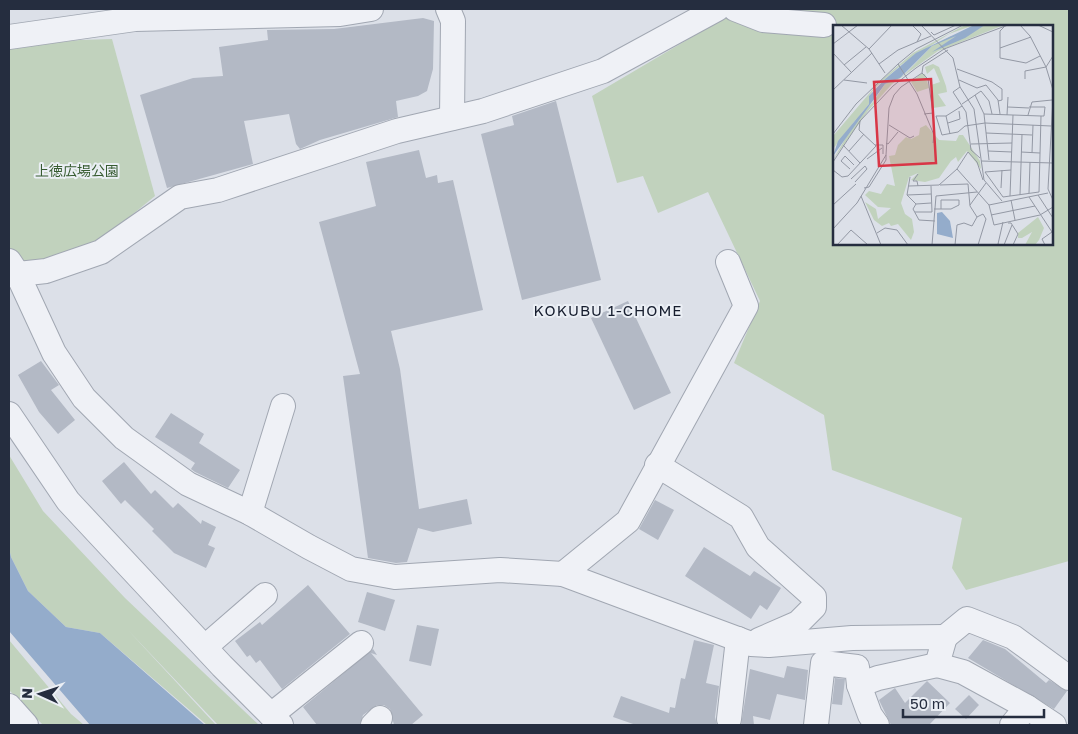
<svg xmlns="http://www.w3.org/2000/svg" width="1078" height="734" font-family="'Golos Text','Noto Sans JP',sans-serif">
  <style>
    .green { fill: #c1d2bd; fill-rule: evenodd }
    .water { fill: #94accb }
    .building { fill: #b3b9c5 }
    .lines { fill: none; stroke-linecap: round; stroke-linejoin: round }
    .minor-casing { stroke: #a1a7b2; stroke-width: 26 }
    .minor { stroke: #eff1f6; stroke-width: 24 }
    .labels { text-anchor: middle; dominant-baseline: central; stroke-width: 4; stroke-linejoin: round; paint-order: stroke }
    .park-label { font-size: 14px; fill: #375c31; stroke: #ebeff5 }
    .neighbourhood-label { font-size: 15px; letter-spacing: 1px; fill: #171e2f; stroke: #ebeff5 }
    .inset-road { fill: none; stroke: #9398a4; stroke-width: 1 }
    .view { fill: #d83646; fill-opacity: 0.15; stroke: #d83646; stroke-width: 2.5 }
    .inset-edge { fill: none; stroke: #252d3f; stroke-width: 2.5 }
  </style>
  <rect width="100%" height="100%" fill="#dce0e8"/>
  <!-- green -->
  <g class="green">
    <path d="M730,9H1069V561L966,590L952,568L962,518L832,470L824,415L734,363L760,301L708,192L658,213L643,176L617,183L592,96L719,21ZM834,26H1052V244H834Z"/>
    <polygon points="112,39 155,196 110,233 81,249 26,264 9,248 9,47 80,40"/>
    <polygon points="9,455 43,511 125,598 259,725 218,725 127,629 216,725 207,725 100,633 66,627 28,591 11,557 9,548"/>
    <polygon points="9,640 71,714 84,725 43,725 9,690"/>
  </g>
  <!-- water -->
  <polygon class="water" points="9,548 11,557 28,591 66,627 100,633 205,725 90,725 9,631"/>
  <!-- building -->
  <g class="building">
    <polygon points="423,18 434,21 433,69 427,91 418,96 396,101 398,117 320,140 300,149 296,144 289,114 244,121 253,164 167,188 140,95 193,78 223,76 219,47 268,40 267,30 334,29"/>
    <polygon points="556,101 601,280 522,300 481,134 514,125 512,116"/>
    <polygon points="419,150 426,178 437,175 438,183 453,180 483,310 391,331 400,369 419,509 467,499 472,524 433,532 418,528 407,562 396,563 368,558 343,376 360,374 319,222 376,206 366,162"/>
    <polygon points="628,301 671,393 634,410 591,318"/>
    <polygon points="41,361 59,385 51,390 75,420 58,434 39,412 18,375"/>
    <polygon points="171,413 204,434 199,443 240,470 228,488 195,472 191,469 195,463 155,437"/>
    <polygon points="124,462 151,494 155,490 173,508 178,503 201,524 202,520 216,527 208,545 215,548 206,568 174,553 152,531 154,529 125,500 121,504 102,481"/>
    <polygon points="655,500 674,510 658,540 639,529"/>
    <polygon points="704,547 750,576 754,571 781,588 767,610 760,605 751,619 685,576"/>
    <polygon points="308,585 350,634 282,689 260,660 256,663 250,655 247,657 235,641 260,622 262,625"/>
    <polygon points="367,592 395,600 385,631 358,622"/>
    <polygon points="417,625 439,629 431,666 409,661"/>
    <polygon points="694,640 714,645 706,683 719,686 715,717 717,725 636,725 613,717 621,696 669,713 670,707 675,708 681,678 685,679"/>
    <polygon points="983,640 1005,649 1046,683 1049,680 1067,691 1054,709 968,658"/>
    <polygon points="373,649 377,655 371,653 423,715 411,725 394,725 390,709 384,705 377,705 363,715 360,725 317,725 303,707"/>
    <polygon points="787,666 808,670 805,700 777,694 770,720 753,716 754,725 741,725 750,669 784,678"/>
    <polygon points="835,678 845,679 842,705 832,704"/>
    <polygon points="927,681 950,703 929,725 891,725 879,700 895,688 905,703"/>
    <polygon points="969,695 979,705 966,719 955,709"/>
  </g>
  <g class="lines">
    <!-- minor casing -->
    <g class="minor-casing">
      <g id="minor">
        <polyline points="448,9 453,21 452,118"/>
        <polyline points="735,9 763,20 824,25"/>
        <polyline points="9,37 135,19 340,14 371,9"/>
        <polyline points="9,261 17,273 54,353 84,398 124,438 188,484 250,513 309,547 351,569 395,577 500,570 563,574 751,644 769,645 852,638 945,637 937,665 963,672 1027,707 1054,725"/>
        <polyline points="9,275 46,271 101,252 180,197 218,190 397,131 483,111 603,71 717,9"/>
        <polyline points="9,414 68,501 222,666 281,725"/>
        <polyline points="657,465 741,517 758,547 814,597 814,607 798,623 759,640"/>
        <polyline points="250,513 283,406"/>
        <polyline points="563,574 628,521 746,306 728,262"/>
        <polyline points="945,637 967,619 1013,637 1069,678"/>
        <polyline points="205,647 265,595"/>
        <polyline points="859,685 870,715 877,725"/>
        <polyline points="9,706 26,725"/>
        <polyline points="271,715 361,643"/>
        <polyline points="729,719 738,639"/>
        <polyline points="373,725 380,718"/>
        <polyline points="816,725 823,663 857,667 859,685 878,678 937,665"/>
        <polyline points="1012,725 1027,707"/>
      </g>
    </g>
    <!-- minor -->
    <use href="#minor" class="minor"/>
  </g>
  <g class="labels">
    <!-- park labels -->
    <g class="park-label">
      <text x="77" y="170">上徳広場公園</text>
    </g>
    <!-- neighbourhood labels -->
    <g class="neighbourhood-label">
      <text x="608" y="310">KOKUBU 1-CHOME</text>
    </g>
  </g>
  <!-- overview -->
  <g transform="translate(833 25)">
    <rect width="220" height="220" fill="#dce0e8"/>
    <path d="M132,0H141L116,9L68,40L43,62L36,71V79L25,92L40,77L52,59L71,50L99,21L118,11H123L112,19L133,11L152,0H171L105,26L59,59L35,86L0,135L24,93L0,124V111L46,57L80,28ZM100,39L106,42L113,61L114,67L105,69L113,81L100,83L98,60L107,57L101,43L94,49L92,42ZM88,49H92L96,63L84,67L78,57ZM93,100L106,115L123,116L126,110H130L147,136L148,144L134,126L125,137L123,132L118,136L106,153L92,157L78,155L85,148L76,152L68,178L72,189L79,194L81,207L78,215L65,199L58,201L56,198L49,201L41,195L32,177L43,184L45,194L58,183L45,182L32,170L36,166L48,169L54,159L62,161L56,131L62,130L65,120L73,112L78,114L86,110L87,103ZM205,192L211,203L206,215L202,220H192L199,207L189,213H185V208Z" fill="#c1d2bd"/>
    <path d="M141,0H152L132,13L99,27L123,11L99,21L67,53L52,59L0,131L5,116L36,79V71L51,55L83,28ZM109,187L117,196L120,213L104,209V188Z" fill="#94accb"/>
    <path class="inset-road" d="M8,0L36,24L52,48M79,0L88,9L84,17M88,0L120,33L127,62L141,84L151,155L169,176M187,0L197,11L213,42L220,65M205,0L220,7M171,2L167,6V33L193,38L207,31M98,7L101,10L123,0M0,19L25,0M167,23L198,12M36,24L59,0M0,28L18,47M46,39L65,25L98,11M65,39L84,69L101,110L100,118M11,40L33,22M124,44L159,57L169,64V75L165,76M89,48L90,41L115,25M192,54V46L213,42L220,31M11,55L34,58M126,55L144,63L153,60L165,75L167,89M127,62L120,67L133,87L138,125L147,133M0,65L39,28M142,70L151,89L156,135M220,73L215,164L220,175M129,79L148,66L156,76L159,89M129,81L113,91H103L109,110L125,107L132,101L152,98L218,101M175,82L196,83M151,89L208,91M174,90L175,72M195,90L199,77L219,75M113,91L117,109M115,98L127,94L126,86M56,100L77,113L81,111M153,108L199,110M0,109L23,79L65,39L83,24L130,0M53,118L55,119L65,107M138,119L179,118M10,120L27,138M42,120H50V129M16,126L31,109M155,126L179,127M188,127L207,128M199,128L200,100M34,134L49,123M148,136L220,138M0,137L27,96L60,61L83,43L111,24L175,0M17,144L8,136L12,131L21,140M124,144L156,180L161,200L207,190L220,182M0,145L9,152L15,151L43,121L26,105L27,96M178,145L152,147L170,172L206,167L208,91H211L212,82H196M77,152L74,170L83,179L98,178M18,154L32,141L34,144L22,157M135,159L137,181L144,192M107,160L135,159M76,161L106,160L124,144L135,127L144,137L150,155M85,161L84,156H80L85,149M31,163L36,162L53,135V130M168,163L169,145M196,168L197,137M74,170L98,169M187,170L189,109M205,170L220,193M28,171L48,220M177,171L180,90M196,172L219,207M178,175L182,195M83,179L80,184L86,195L102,196M0,180L23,159M137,180L153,158M156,180L215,168M101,184H118L126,180V175H108V184M82,187H99L98,161M158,190L202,181M175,198H178L185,209L180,220M0,204L24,178L53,130L56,83L61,70L68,62L89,48L95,54L100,88L91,89M44,208L52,203L64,205L75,220M4,220L18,205L35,220M99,220L103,171L144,167M122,220L124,200L131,198L139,201L144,192L150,189L153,194L145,220M168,220L165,219L170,197M171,220L179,200M212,220L209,214L219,207"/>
    <path class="view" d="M98,54L103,138L46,141L41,57Z"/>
    <rect width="220" height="220" class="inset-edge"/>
  </g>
  <!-- border -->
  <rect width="1078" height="734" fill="none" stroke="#252d3f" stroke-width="20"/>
  <!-- north arrow -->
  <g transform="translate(40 694) rotate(273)" stroke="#ebeff5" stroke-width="4" paint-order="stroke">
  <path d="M0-4L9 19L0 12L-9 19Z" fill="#252d3f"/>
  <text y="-8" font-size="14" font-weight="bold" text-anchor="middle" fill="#252d3f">N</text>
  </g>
  <!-- scale -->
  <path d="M903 709v8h141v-8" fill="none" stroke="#252d3f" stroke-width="2.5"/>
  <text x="910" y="709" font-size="15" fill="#252d3f" stroke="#ebeff5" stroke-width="4" paint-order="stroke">50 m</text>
</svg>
